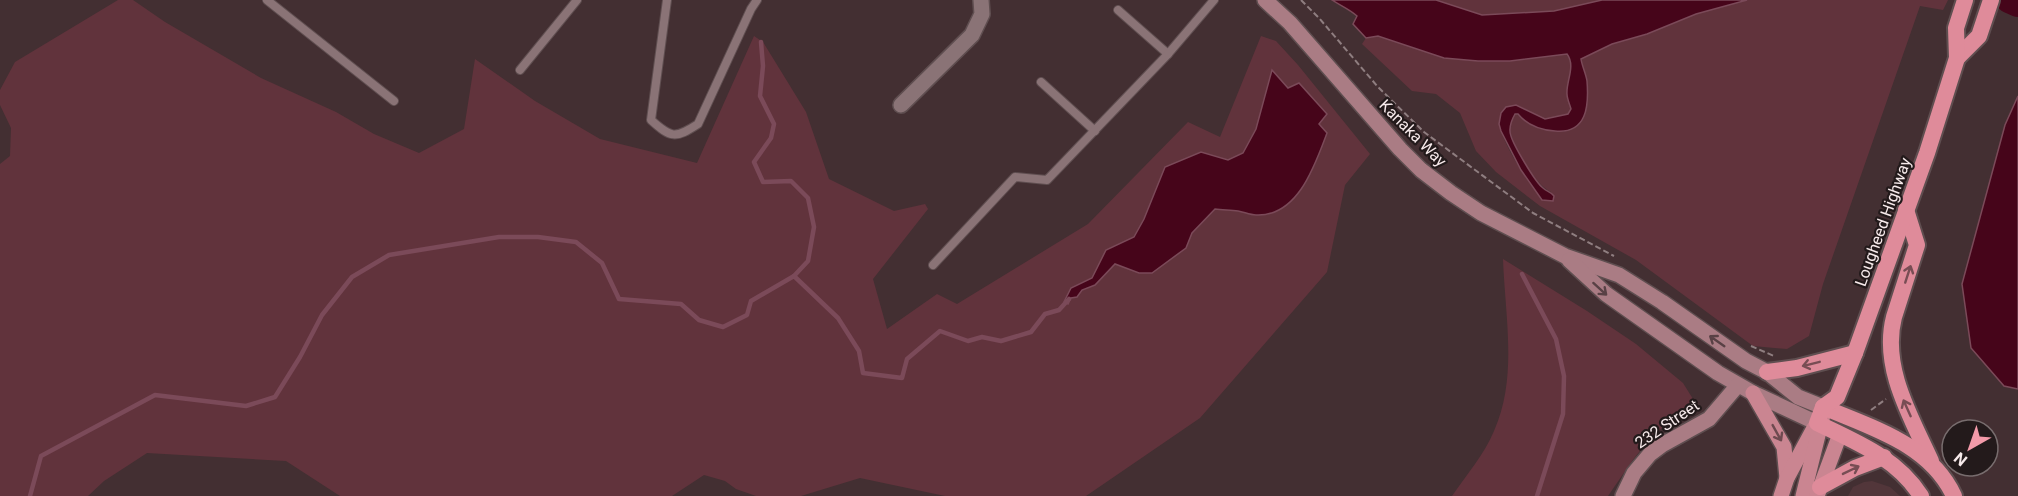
<svg xmlns="http://www.w3.org/2000/svg" width="2018" height="496" font-family="Roboto,sans-serif">
  <style>
    .built { fill: #52363a }
    .green { fill: #61333c; fill-rule: evenodd }
    .water { fill: #46051a; stroke: #7b4a59; stroke-width: 1.5 }
    .lines { fill: none; stroke-linecap: round; stroke-linejoin: round }
    .stream { stroke: #7b4a59; stroke-width: 4.5 }
    .river { stroke: #46051a; stroke-width: 26 }
    .service-casing { stroke: #5f4e50; stroke-width: 10 }
    .minor-casing { stroke: #5f4e50; stroke-width: 18 }
    .secondary-casing { stroke: #5f4e50; stroke-width: 18 }
    .primary-casing { stroke: #5f4e50; stroke-width: 18 }
    .trunk-casing { stroke: #5f4e50; stroke-width: 20 }
    .path { stroke: #8f7e80; stroke-width: 2; stroke-dasharray: 6 3; stroke-linecap: butt }
    .service { stroke: #8a7376; stroke-width: 8 }
    .minor { stroke: #8a7376; stroke-width: 15 }
    .secondary { stroke: #aa7c84; stroke-width: 15 }
    .primary { stroke: #ca8591; stroke-width: 15 }
    .trunk { stroke: #df8b9a; stroke-width: 16 }
    .oneway { stroke: #784d54 }
    .oneway2 { stroke: #594145 }
    .oneway3 { stroke: #6e4a50 }
    .labels { text-anchor: middle; dominant-baseline: central; stroke-width: 4.5; stroke-linejoin: round; paint-order: stroke }
    .street-label { font-size: 16px; fill: #f7eaeb; stroke: #231a1b }
  </style>
  <rect width="100%" height="100%" fill="#432f32"/>
  <!-- built -->
  <polygon class="built" points="1872,481 1890,487 1900,496 1848,496 1853,487 1864,482"/>
  <!-- green -->
  <g class="green">
    <path d="M118,0H133L165,22L261,78L336,112L374,134L419,153L464,129L475,59L535,101L600,139L697,163L754,36L763,42L806,112L829,179L894,211L925,204L928,209L873,279L887,329L937,294L957,304L1088,224L1188,122L1220,137L1261,36L1276,41L1298,65L1370,154L1345,185L1327,272L1200,418L1086,496H945L860,478L801,496H756L736,489L725,481L704,475L672,496H340L286,461L147,453L104,481L88,496H0V164L10,156L11,128L0,105V90L15,62ZM1272,71L1288,88L1299,83L1310,97L1319,124L1326,134C1315,165 1298,217 1256,215C1250,215 1244,212 1238,211C1231,210 1223,210 1215,209L1192,233L1186,248L1170,259L1139,273L1115,264L1095,285L1082,290L1077,297L1071,298V288L1092,278L1106,250L1134,237L1144,219L1201,152L1228,160L1243,153L1256,129Z"/>
    <polygon points="1436,0 1602,0 1554,11 1482,15"/>
    <path d="M1747,0H1948L1943,10L1920,6L1823,284L1809,336L1787,349L1753,346L1636,260L1540,206L1496,172L1476,151L1460,113L1436,94L1412,91L1362,44L1366,38L1378,36L1444,58L1478,61H1510L1566,54C1576,66 1566,81 1567,94C1567,99 1570,105 1571,109L1568,114L1545,119L1516,105L1499,124C1506,151 1526,178 1542,200L1553,201L1551,192C1536,186 1506,138 1510,122C1511,119 1513,117 1515,114L1564,132L1586,79L1581,58L1612,44L1647,34L1696,14Z"/>
    <path d="M1503,259L1587,311L1636,344L1683,383L1693,399L1689,412L1663,427L1647,442L1632,461L1608,496H1452C1467,474 1484,455 1494,431C1518,377 1505,316 1503,259Z"/>
  </g>
  <!-- water -->
  <g class="water">
    <path d="M1332,0H1436L1482,15L1554,11L1602,0H1747L1696,14L1647,34L1612,44L1581,59C1582,66 1586,74 1587,81C1589,106 1587,134 1555,131C1540,130 1528,126 1518,114H1515C1511,121 1508,128 1511,136C1514,146 1535,182 1543,188C1547,192 1550,191 1554,196L1553,201L1542,200L1521,170L1501,131L1499,124L1501,113L1506,107L1516,105L1545,119L1568,114L1571,109C1570,105 1567,99 1567,94C1566,81 1576,66 1567,54L1510,61H1478L1444,58L1378,36L1366,38L1353,24L1357,16C1349,9 1341,6 1332,0Z"/>
    <path d="M1272,70L1288,88L1299,83L1327,114L1319,124L1327,133C1315,165 1298,217 1256,215C1250,215 1244,212 1238,211C1231,210 1223,210 1215,209L1192,233L1186,248L1152,273H1139L1115,264L1095,285L1082,290L1077,297L1071,298L1068,304L1064,302L1071,288L1092,278L1106,250L1134,237L1144,219L1165,167L1201,152L1228,160L1243,153L1256,129Z"/>
    <polygon points="2018,96 2018,389 2004,386 1971,348 1962,284 2005,125"/>
  </g>
  <g class="lines">
    <!-- stream -->
    <g class="stream">
      <polyline points="761,42 763,66 760,96 774,124 771,138 754,162 763,182 791,181 808,198 814,227 808,261 794,276"/>
      <polyline points="1522,274 1556,339 1564,376 1563,414 1537,496"/>
      <polyline points="30,496 41,456 155,395 246,406 275,397 300,357 322,315 352,277 389,255 499,237 538,237 576,242 602,263 619,299 681,304 699,320 723,327 747,315 751,301 794,276 838,318 859,351 863,373 902,378 907,359 940,331 968,341 982,337 1001,341 1031,332 1045,314 1059,310 1069,299"/>
    </g>
    <!-- river -->
    <polyline class="river" points="2009,0 2018,4"/>
    <!-- service casing -->
    <g class="service-casing">
      <g id="service">
        <polyline points="267,0 394,101"/>
        <path d="M667,0L651,120C671,138 675,139 698,124L751,9L757,0"/>
        <polyline points="1118,10 1168,54"/>
        <polyline points="520,70 577,0"/>
        <polyline points="1041,82 1095,131"/>
        <polyline points="933,265 1015,177 1047,180 1168,54 1214,0"/>
      </g>
    </g>
    <!-- minor casing -->
    <g class="minor-casing">
      <polyline id="minor" points="901,105 972,35 982,14 981,0"/>
    </g>
    <!-- secondary casing -->
    <g class="secondary-casing">
      <g id="secondary">
        <polyline points="1265,0 1290,23 1400,149 1421,170 1451,193 1481,213 1565,256 1619,275 1662,302 1746,361 1767,372 1798,397 1823,407"/>
        <polyline points="1569,260 1606,294 1718,373 1753,393 1817,423"/>
        <polyline points="1623,496 1634,473 1650,454 1662,445 1709,419 1738,385"/>
      </g>
    </g>
    <!-- primary casing -->
    <g class="primary-casing">
      <g id="primary">
        <polyline points="1753,393 1784,447 1787,478"/>
        <polyline points="1781,496 1787,478 1814,428"/>
        <polyline points="1803,496 1823,415"/>
        <polyline points="1817,496 1840,434"/>
      </g>
    </g>
    <!-- trunk casing -->
    <g class="trunk-casing">
      <g id="trunk">
        <polyline points="1957,58 1979,36 1991,0"/>
        <path d="M1906,210L1917,245L1894,317C1881,367 1911,417 1931,461"/>
        <polyline points="1767,372 1797,368 1855,353"/>
        <path d="M1823,407C1872,428 1930,444 1954,496"/>
        <polyline points="1820,487 1855,468 1884,457"/>
        <path d="M1921,496C1897,458 1856,442 1817,423L1823,407L1837,397L1855,353L1927,153L1957,58L1956,28L1965,0"/>
      </g>
    </g>
    <!-- path -->
    <g class="path">
      <polyline points="1301,0 1319,18 1378,87 1424,132 1533,213 1614,256"/>
      <polyline points="1751,346 1774,356"/>
      <polyline points="1871,410 1886,399"/>
    </g>
    <!-- service -->
    <use href="#service" class="service"/>
    <!-- minor -->
    <use href="#minor" class="minor"/>
    <!-- secondary -->
    <use href="#secondary" class="secondary"/>
    <!-- primary -->
    <use href="#primary" class="primary"/>
    <!-- trunk -->
    <use href="#trunk" class="trunk"/>
  </g>
  <!-- one-way arrows -->
  <defs><path id="oneway-shaft" d="M-6 0H5M1.5-3L5.5 0L1.5 3" fill="none" stroke-width="1.6" stroke-linecap="round" stroke-linejoin="round" transform="scale(1.5)"/></defs>
  <g class="oneway">
    <use href="#oneway-shaft" transform="translate(1908 274) rotate(-72)"/>
    <use href="#oneway-shaft" transform="translate(1811 364) rotate(166)"/>
    <use href="#oneway-shaft" transform="translate(1907 408) rotate(-114)"/>
    <use href="#oneway-shaft" transform="translate(1851 470) rotate(-26)"/>
  </g>
  <g class="oneway2">
    <use href="#oneway-shaft" transform="translate(1600 289) rotate(42)"/>
    <use href="#oneway-shaft" transform="translate(1717 341) rotate(-145)"/>
  </g>
  <use class="oneway3" href="#oneway-shaft" transform="translate(1777 433) rotate(61)"/>
  <g class="labels">
    <!-- street labels -->
    <g class="street-label">
      <text transform="translate(1413 133) rotate(45)">Kanaka Way</text>
      <text transform="translate(1883 222) rotate(-70)">Lougheed Highway</text>
      <text transform="translate(1667 424) rotate(-34)">232 Street</text>
    </g>
  </g>
  <!-- north arrow -->
  <g transform="translate(1970 448) rotate(220)"><circle r="28" fill="#231a1b" stroke="#786d6e" stroke-width="1.5"/>
  <path d="M0-4.5L10 22L0 15L-10 22Z" fill="#f39aa9"/>
  <text y="-9" font-size="16" font-weight="bold" text-anchor="middle" fill="#f7eaeb">N</text>
  </g>
</svg>
